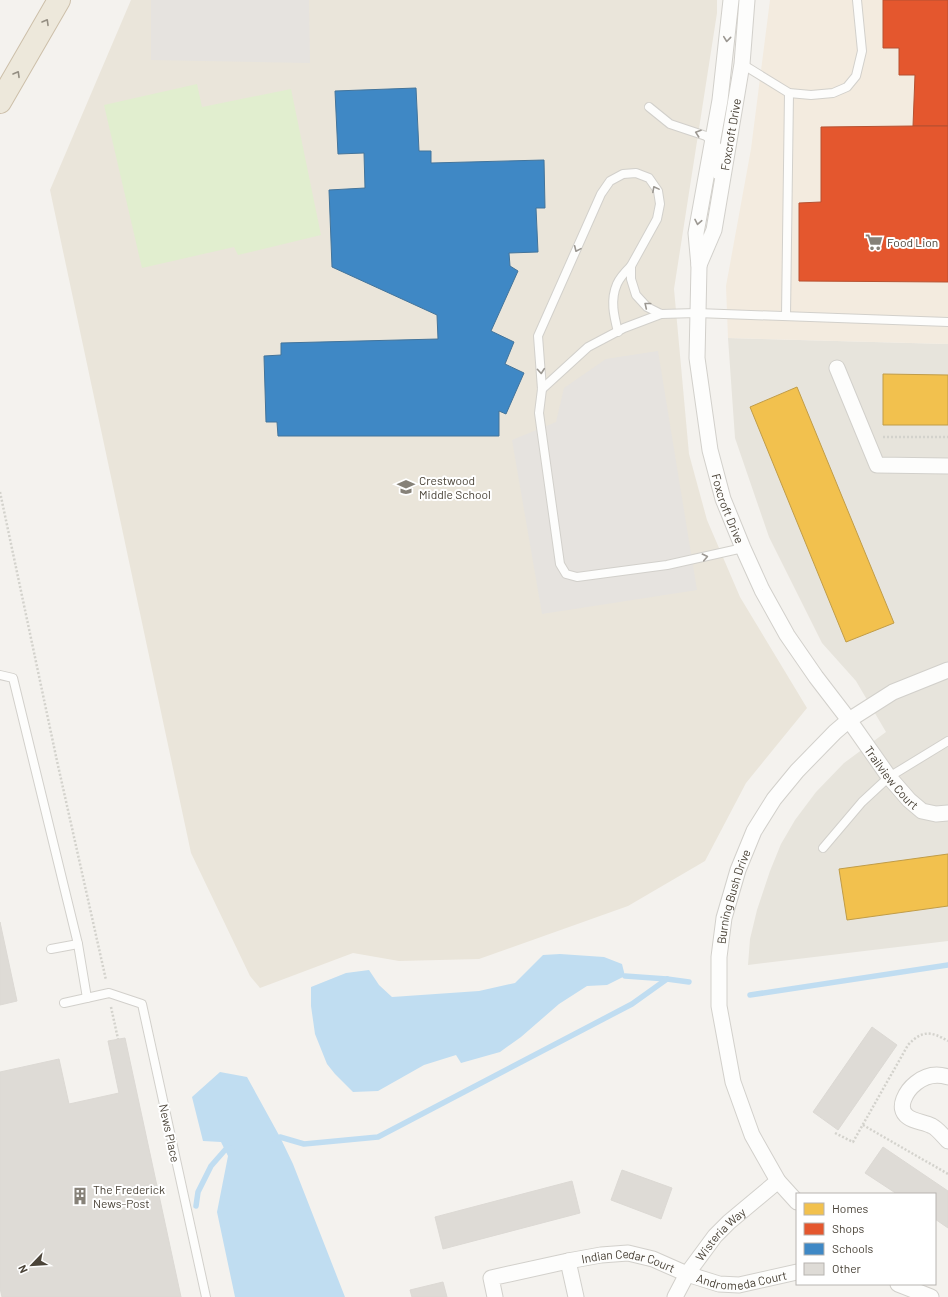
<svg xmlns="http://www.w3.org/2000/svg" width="948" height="1297" font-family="Barlow,sans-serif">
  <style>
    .residential { fill: #e7e4dc }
    .commercial { fill: #f3ebdf }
    .education { fill: #eae5da }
    .green { fill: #e1eecf }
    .parking { fill: #e6e3df }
    .water { fill: #c0ddf1 }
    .homes { fill: #f2c14e; stroke: #c09c48 }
    .shops { fill: #e4572e; stroke: #b65131 }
    .schools { fill: #3f88c5; stroke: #43749b }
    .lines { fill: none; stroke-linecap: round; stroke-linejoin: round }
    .stream { stroke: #c0ddf1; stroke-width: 5.5 }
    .building { fill: #dedbd6; stroke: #dcd9d4 }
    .lane-casing { stroke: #d2d0cb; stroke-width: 10 }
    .street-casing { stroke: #d2d0cb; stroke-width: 17 }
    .highway-casing { stroke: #ccbfa9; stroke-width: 24 }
    .path { stroke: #d3d2cc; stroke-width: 2.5; stroke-dasharray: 2 2; stroke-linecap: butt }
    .lane { stroke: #fdfdfc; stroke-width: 8 }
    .street { stroke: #fdfdfc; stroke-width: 15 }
    .highway { stroke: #ede8db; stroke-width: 22 }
    .oneway { stroke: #948e82 }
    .oneway2 { stroke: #9b9791 }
    .labels { text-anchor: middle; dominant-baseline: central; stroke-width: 4; stroke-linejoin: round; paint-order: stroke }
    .street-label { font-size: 12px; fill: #4b4439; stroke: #fff }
    .poi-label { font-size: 12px; fill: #4b4439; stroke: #fff; text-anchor: start }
  </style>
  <rect width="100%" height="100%" fill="#f4f2ee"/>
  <!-- residential -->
  <polygon class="residential" points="728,338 948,344 948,941 748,965 750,939 757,910 770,871 781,844 795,820 816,792 844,763 886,732 856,681 822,643 769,537 735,438"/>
  <!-- commercial -->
  <polygon class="commercial" points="770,0 948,0 948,344 728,338 726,286 751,149"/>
  <!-- education -->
  <polygon class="education" points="131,0 717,0 717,13 674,289 689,454 707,520 740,597 807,708 746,783 705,861 628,906 479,959 399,961 353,953 260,988 250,976 191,853 50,190"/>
  <!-- green -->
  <polygon class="green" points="197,84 202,107 291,89 321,235 238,255 234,247 142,268 104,105"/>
  <!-- parking -->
  <g class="parking">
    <polygon points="151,0 309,0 310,63 151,60"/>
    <polygon points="658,351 697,590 542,614 512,440 556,422 564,388 606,359"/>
  </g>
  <!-- water -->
  <g class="water">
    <polygon points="560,954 604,957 622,964 625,976 607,985 587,986 559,1004 521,1037 500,1052 461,1063 456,1055 424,1065 378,1091 353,1092 335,1074 327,1064 315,1034 311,1006 311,987 346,973 369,970 379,985 392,997 479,991 515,983 543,955"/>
    <polygon points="220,1072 247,1077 280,1137 293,1164 345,1297 235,1297 217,1212 228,1156 221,1142 203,1141 192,1097"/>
  </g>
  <!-- homes -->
  <g class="homes">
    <polygon points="883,374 948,375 948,425 883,425"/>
    <polygon points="797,387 894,623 846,642 750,407"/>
    <polygon points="948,854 948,906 847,920 839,869"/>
  </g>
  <!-- shops -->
  <g class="shops">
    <polygon points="883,0 948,0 948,126 913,126 915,75 899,75 899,48 883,48"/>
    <polygon points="913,126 948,126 948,282 799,281 799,203 821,202 821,127"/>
  </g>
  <!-- schools -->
  <polygon class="schools" points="416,88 419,151 431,151 431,163 544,160 545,208 536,208 538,252 509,253 510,266 518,271 491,331 514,342 505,364 524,373 506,414 499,411 499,436 278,436 277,422 266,422 264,356 281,355 281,343 438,339 437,315 332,267 329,190 365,188 364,153 338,154 335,91"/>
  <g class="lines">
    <!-- stream -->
    <g class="stream">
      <polyline points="625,976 667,979 689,982"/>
      <polyline points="750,995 948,965"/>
      <polyline points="274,1139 280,1137 304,1144 378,1137 632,1004 667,979"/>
      <polyline points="196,1206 198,1192 211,1166 225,1150 232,1148"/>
    </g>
  </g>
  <!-- building -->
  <g class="building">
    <polygon points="0,922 17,1001 0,1005"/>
    <polygon points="872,1027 897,1045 838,1130 813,1112"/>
    <polygon points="125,1038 181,1297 2,1297 0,1288 0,1072 59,1059 69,1104 119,1093 108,1041"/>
    <polygon points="883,1147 948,1191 948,1228 935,1219 935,1194 897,1194 865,1173"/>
    <polygon points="622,1170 672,1188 661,1219 611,1200"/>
    <polygon points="572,1181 580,1213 443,1249 435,1217"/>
    <polygon points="443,1282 447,1297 412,1297 410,1290"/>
  </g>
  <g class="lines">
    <!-- lane casing -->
    <g class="lane-casing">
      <g id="lane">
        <polyline points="742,64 789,93 811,95 833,93 847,87 856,76 862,51 857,0"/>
        <polyline points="649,107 670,124 706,136 718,147 717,175"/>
        <polyline points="786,316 789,93"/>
        <path d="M618,332C614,316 610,300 617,284C620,277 626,271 631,266"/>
        <polyline points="542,389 588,347 624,328 661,314"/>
        <polyline points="743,548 667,565 577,577 566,574 560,564 539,413 542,389 538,336 601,194 610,181 623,174 636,173 649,178 658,191 660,204 657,219 631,266 631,279 636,295 647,307 661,314 697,313 948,322"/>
        <polyline points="0,675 13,678 78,944 87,998"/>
        <polyline points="823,848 862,802 889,777 948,741"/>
        <polyline points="51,949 78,944"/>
        <polyline points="64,1003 109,993 142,1004 206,1297"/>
      </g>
    </g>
    <!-- street casing -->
    <g class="street-casing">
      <g id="street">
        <path id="s1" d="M731,0L720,100L696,233L699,266L697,358L710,450L723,499L743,548L762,590L787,635L816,677L849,720L889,777L909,800L922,811L936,814L948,813"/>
        <path id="s2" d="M699,265L714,230L742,64L747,0"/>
        <polyline points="837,368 877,465 948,466"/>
        <path d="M948,1077C936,1073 926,1075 916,1083C907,1090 895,1108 908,1117C915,1122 925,1122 932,1126C938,1129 943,1136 948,1141"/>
        <path id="s3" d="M797,1202L778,1181L752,1135L733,1082L719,1006V957L724,918L738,870L754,831L774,799L797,771L835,732L849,720L893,692L948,670"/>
        <polyline points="568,1261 576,1297"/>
        <polyline points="898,1284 931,1297"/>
        <path id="s4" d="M495,1297L491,1278L568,1261L601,1255L628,1253L653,1259L687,1274L719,1284L739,1285L797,1272"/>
        <path id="s5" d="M675,1297L687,1274L715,1236L729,1222L778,1181"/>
      </g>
    </g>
    <!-- highway casing -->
    <g class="highway-casing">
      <polyline id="highway" points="0,102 59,0"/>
    </g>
    <!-- path -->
    <g class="path">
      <polyline points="883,437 948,437"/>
      <polyline points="0,492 57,761 106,980"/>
      <polyline points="111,1007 118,1039"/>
      <polyline points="863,1125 948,1174"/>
      <path d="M835,1133L853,1142L908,1045C922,1030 931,1031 948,1041"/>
    </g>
    <!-- lane -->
    <use href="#lane" class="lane"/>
    <!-- street -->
    <use href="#street" class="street"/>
    <!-- highway -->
    <use href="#highway" class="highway"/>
  </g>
  <!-- one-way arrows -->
  <defs><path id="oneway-chevron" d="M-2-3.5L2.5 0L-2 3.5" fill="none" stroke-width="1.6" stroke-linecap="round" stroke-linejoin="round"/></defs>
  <g class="oneway">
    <use href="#oneway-chevron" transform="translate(46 22) rotate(-60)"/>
    <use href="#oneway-chevron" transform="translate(17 74) rotate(-60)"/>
  </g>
  <g class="oneway2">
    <use href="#oneway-chevron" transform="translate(727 39) rotate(96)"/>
    <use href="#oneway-chevron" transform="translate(698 133) rotate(-161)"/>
    <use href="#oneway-chevron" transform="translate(655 189) rotate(-118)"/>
    <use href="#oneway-chevron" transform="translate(698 222) rotate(101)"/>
    <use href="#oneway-chevron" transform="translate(577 249) rotate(114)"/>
    <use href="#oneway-chevron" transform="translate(647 305) rotate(-141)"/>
    <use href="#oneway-chevron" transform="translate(541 371) rotate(85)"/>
    <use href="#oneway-chevron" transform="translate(705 557) rotate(-12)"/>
  </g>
  <!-- icons -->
  <defs>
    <g id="supermarket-bare" transform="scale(1.38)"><path d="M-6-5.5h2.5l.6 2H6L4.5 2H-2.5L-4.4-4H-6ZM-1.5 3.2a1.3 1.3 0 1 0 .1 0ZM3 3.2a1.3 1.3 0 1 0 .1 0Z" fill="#868178" stroke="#fff" stroke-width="2.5" paint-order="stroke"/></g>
    <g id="school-bare" transform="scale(1.38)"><path d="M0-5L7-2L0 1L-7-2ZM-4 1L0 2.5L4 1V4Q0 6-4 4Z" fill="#868178" stroke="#fff" stroke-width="2.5" paint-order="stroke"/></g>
    <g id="building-bare" transform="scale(1.38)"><path d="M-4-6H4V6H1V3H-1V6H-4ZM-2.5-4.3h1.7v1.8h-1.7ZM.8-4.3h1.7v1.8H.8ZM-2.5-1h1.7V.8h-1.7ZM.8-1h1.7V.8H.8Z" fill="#868178" stroke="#fff" stroke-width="2.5" paint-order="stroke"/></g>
  </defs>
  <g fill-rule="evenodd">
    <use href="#supermarket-bare" x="874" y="242"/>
    <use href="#school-bare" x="406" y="487"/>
    <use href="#building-bare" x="80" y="1196"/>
  </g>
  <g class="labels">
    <!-- street labels -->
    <g class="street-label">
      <text stroke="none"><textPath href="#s2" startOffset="135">Foxcroft Drive</textPath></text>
      <text stroke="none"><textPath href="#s1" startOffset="515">Foxcroft Drive</textPath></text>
      <text stroke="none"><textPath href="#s1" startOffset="832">Trailview Court</textPath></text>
      <text stroke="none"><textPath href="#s3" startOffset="326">Burning Bush Drive</textPath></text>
      <text transform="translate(170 1133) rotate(78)">News Place</text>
      <text stroke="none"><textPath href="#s5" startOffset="78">Wisteria Way</textPath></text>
      <text stroke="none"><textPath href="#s4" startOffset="160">Indian Cedar Court</textPath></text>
      <text stroke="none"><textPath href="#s4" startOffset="278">Andromeda Court</textPath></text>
    </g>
    <!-- poi labels -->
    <g class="poi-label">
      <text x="887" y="242">Food Lion</text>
      <text x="419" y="480">Crestwood<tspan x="419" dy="14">Middle School</tspan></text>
      <text x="93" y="1189">The Frederick<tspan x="93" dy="14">News-Post</tspan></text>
    </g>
  </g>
  <!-- legend -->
  <rect x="796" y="1193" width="140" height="92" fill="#ffffff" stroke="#b7b4b0"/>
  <rect x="804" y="1203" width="20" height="12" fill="#f2c14e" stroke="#b7b4b0"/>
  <text x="832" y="1213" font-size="12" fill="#4b4439">Homes</text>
  <rect x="804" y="1223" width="20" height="12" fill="#e4572e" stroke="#b7b4b0"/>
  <text x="832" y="1233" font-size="12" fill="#4b4439">Shops</text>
  <rect x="804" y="1243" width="20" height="12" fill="#3f88c5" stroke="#b7b4b0"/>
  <text x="832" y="1253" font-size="12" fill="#4b4439">Schools</text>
  <rect x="804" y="1263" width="20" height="12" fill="#dedbd6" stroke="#b7b4b0"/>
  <text x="832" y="1273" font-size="12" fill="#4b4439">Other</text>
  <!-- north arrow -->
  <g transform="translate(32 1265) rotate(245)" stroke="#ffffff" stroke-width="3" paint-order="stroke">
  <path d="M0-3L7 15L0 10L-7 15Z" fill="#4b4439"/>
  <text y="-6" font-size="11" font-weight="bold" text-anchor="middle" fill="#4b4439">N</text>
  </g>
</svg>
